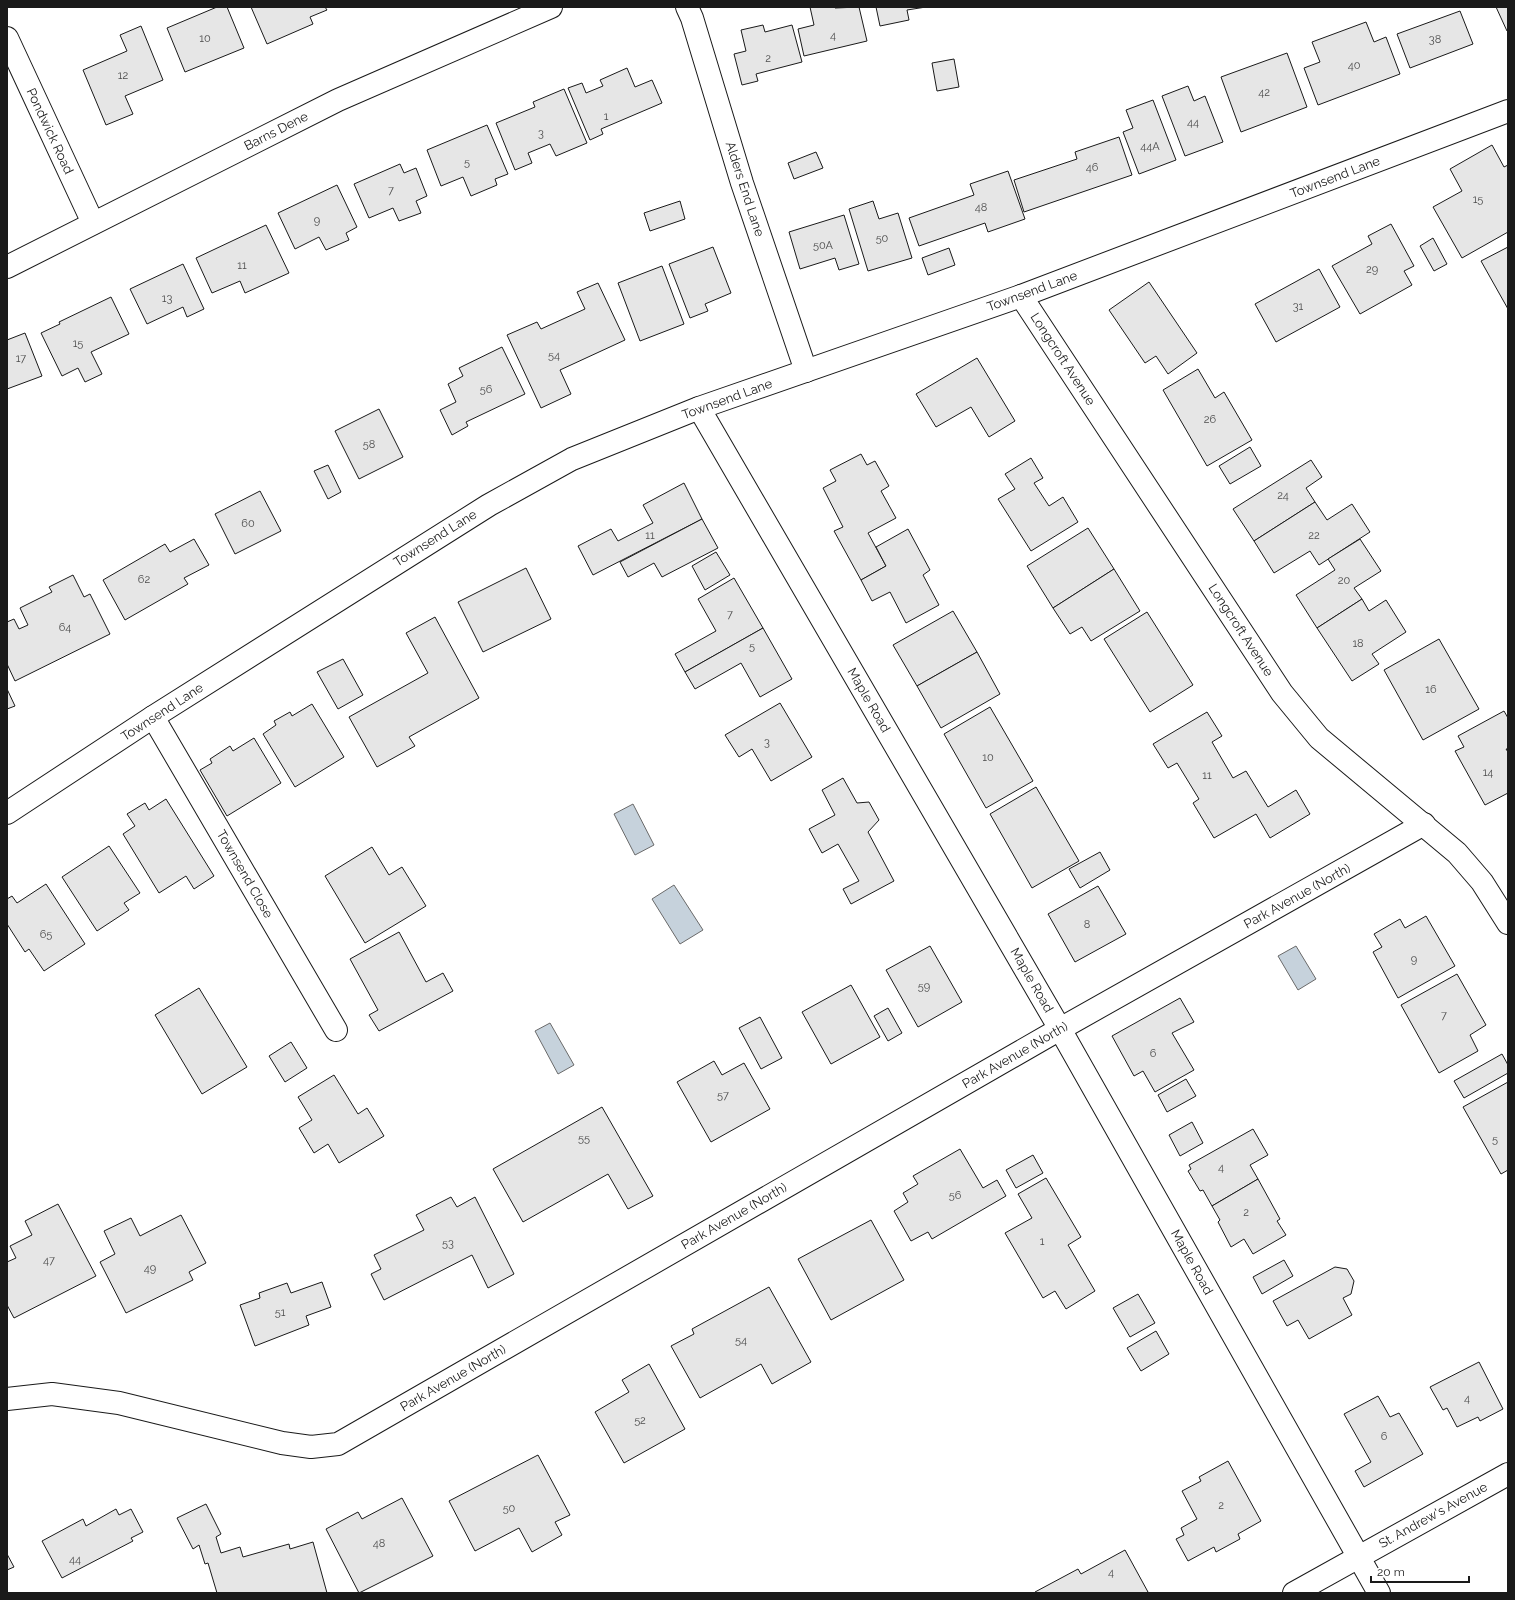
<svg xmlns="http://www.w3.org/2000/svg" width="1515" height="1600" font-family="Raleway,sans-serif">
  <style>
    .water { fill: #c6d2dc; stroke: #6a6a6a }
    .building { fill: #e6e6e6; stroke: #1a1a1a }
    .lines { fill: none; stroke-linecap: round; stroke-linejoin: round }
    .minor-casing { stroke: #1a1a1a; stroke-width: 24 }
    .minor { stroke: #fff; stroke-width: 22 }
    .labels { text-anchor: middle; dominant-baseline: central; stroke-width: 3; stroke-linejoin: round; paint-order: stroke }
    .number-label { font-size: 11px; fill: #4d4d4d }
    .street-label { font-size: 13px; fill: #1a1a1a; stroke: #fff }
  </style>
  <rect width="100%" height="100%" fill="#fff"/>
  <!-- water -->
  <g class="water">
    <polygon points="633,804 654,845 635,855 614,814"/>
    <polygon points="674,885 703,930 680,944 652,899"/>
    <polygon points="1296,946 1316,979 1298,990 1278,956"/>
    <polygon points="550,1023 574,1065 558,1074 535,1031"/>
  </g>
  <!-- building -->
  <g class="building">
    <polygon points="217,7 227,7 244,48 185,72 167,28"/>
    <polygon points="251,7 325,7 327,10 310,17 313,24 267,44"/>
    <polygon points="810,7 834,7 835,8 859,7 867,41 804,56 798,29 814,25"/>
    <polygon points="876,7 926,7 907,10 909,20 880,26"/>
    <polygon points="1496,7 1508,7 1508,30 1507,31"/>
    <polygon points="1460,11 1473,44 1410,68 1397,34"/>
    <polygon points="1366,22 1374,42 1386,37 1400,74 1318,105 1304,68 1320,62 1312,42"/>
    <polygon points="763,25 765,32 792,25 802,62 756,74 758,81 742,85 734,54 746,51 741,30"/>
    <polygon points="141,26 163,80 125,96 133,114 106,125 83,70 127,51 120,35"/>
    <polygon points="1287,53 1307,107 1241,132 1221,77"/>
    <polygon points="954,59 959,87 937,91 932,63"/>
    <polygon points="627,68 635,87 652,80 662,103 601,129 603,134 590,140 568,88 582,83 586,93 603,86 600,80"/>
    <polygon points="1188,86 1194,101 1205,96 1223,142 1185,156 1162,96"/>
    <polygon points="564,89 587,143 556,156 550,144 528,153 532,163 515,170 496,123 535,107 533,102"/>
    <polygon points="1153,100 1176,160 1139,174 1123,132 1133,128 1126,110"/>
    <polygon points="487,125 508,174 495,179 497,185 471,196 463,177 441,186 427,150"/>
    <polygon points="1119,137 1132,175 1024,212 1014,180 1077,159 1075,152"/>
    <polygon points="1492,145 1504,167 1508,165 1508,232 1462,258 1433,207 1462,191 1450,169"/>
    <polygon points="816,152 823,168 794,179 788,163"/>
    <polygon points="400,164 404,173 416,168 427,196 416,201 421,213 399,221 393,208 369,218 354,184"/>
    <polygon points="1008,171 1025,219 988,232 985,223 919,246 909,218 974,195 970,184"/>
    <polygon points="337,185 357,227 346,233 349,240 326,250 319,237 295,249 278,213"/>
    <polygon points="680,201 685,219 650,231 644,213"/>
    <polygon points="873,201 879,219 898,213 912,258 868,271 849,209"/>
    <polygon points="844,215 859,264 839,270 835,258 800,269 789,232"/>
    <polygon points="1391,224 1414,266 1404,271 1412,285 1360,314 1332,266 1372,244 1368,236"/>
    <polygon points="266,225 289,273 245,293 240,281 212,293 196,258"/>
    <polygon points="1433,238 1447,264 1434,271 1420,246"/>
    <polygon points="713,247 731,293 705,304 708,311 690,318 669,264"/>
    <polygon points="1508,247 1508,309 1481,261"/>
    <polygon points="949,248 955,265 928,275 922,258"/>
    <polygon points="183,264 204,309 187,317 183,307 147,324 130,289"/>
    <polygon points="662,266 684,324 640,341 618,283"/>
    <polygon points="1319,269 1340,307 1276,342 1255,304"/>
    <polygon points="1149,282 1197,353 1168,374 1156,356 1145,363 1109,310"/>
    <polygon points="598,283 625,340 560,370 571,394 541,408 507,335 537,322 541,329 585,309 577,292"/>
    <polygon points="111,297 129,334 91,352 102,374 85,382 78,368 62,376 41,333 60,324 59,322"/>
    <polygon points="25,333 42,376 7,389 7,340"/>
    <polygon points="502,347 525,394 466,422 468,426 452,435 440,410 456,402 448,384 463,376 459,368"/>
    <polygon points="977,358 1015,421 989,437 971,407 936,427 916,394"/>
    <polygon points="1198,369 1215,398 1224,392 1252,440 1207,466 1163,390"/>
    <polygon points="379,409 403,457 359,479 335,431"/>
    <polygon points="1250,447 1261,466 1230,484 1219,466"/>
    <polygon points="861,454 867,465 875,461 889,486 881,491 896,518 868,533 886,566 861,580 834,531 843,527 823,488 836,481 830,470"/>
    <polygon points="1031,458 1043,478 1034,483 1049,506 1063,497 1078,522 1031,551 998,499 1015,489 1005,474"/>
    <polygon points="1311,460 1322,477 1306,488 1315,502 1254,541 1233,509"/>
    <polygon points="328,465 341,492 328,499 314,471"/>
    <polygon points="684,483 702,519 593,575 578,546 611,529 618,541 653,523 643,505"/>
    <polygon points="260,491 281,531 235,554 215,514"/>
    <polygon points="1315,502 1327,520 1352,504 1370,532 1319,565 1310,551 1274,573 1254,541"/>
    <polygon points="702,519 718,548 662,577 654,563 628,577 620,562"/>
    <polygon points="1088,528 1114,569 1053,608 1027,566"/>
    <polygon points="908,529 930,570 923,575 939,605 906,623 890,592 872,601 861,580 886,566 876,547"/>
    <polygon points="194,539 209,565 184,578 188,584 125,620 103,580 165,544 170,552"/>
    <polygon points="1360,539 1381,571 1354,588 1362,599 1317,628 1296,595 1335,570 1328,559"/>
    <polygon points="716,552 730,575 705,590 692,566"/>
    <polygon points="526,568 551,619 483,652 458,602"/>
    <polygon points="1114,569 1140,611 1091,641 1082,627 1070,634 1053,608"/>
    <polygon points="73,575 84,597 90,594 110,634 15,681 7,664 7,622 14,619 19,629 28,625 20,608 52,592 49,587"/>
    <polygon points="734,578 763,628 685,672 675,654 716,631 698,599"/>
    <polygon points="1362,599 1369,611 1386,600 1406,632 1372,654 1379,664 1352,681 1317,628"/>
    <polygon points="953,611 977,652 917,686 893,645"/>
    <polygon points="1147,612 1193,685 1150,712 1104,639"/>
    <polygon points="435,617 479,698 409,737 415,746 377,767 349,717 428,673 406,633"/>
    <polygon points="763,628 792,679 760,697 741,663 695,689 685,672"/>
    <polygon points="1439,639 1479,709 1423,740 1384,670"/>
    <polygon points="977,652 1000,694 941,728 917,686"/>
    <polygon points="343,659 363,695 338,709 317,672"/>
    <polygon points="7,689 15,706 7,709"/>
    <polygon points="780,703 812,757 771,781 752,749 739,757 725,735"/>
    <polygon points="312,704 344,757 295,787 263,734 276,725 274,721 290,712 292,716"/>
    <polygon points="990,707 1033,781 986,808 944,734"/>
    <polygon points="1504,711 1508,718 1508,749 1506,749 1508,752 1508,793 1485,805 1455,751 1464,747 1458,736"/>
    <polygon points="1207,712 1222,736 1212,742 1233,778 1246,771 1268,807 1296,790 1310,814 1270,838 1256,814 1214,838 1193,803 1199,799 1177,763 1168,768 1153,744"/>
    <polygon points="254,738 281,783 227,816 200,770 212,763 210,759 230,746 233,751"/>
    <polygon points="843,778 857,803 869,802 879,820 868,832 894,881 851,904 843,889 859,881 838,844 822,853 809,829 835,815 822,790"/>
    <polygon points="1036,787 1079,861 1032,888 990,814"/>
    <polygon points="166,799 214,876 194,889 186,876 159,893 123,834 135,826 127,814 145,803 149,810"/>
    <polygon points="109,846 140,893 124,903 129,910 97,931 62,877"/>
    <polygon points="372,847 389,875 402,867 426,906 365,943 325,876"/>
    <polygon points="1100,852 1110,870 1080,888 1069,869"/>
    <polygon points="46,884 85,944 44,971 29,949 25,952 7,924 7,899 12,896 17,903"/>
    <polygon points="1098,886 1126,934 1075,962 1048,914"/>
    <polygon points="1426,916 1455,966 1398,998 1373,952 1382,947 1374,934 1400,919 1405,928"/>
    <polygon points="399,932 426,982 443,973 453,991 379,1031 369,1015 378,1010 350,959"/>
    <polygon points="930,946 962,1002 918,1027 886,970"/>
    <polygon points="1457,974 1486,1025 1470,1035 1478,1051 1439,1073 1401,1005"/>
    <polygon points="851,985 880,1037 831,1064 802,1012"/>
    <polygon points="199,988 247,1067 202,1094 155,1015"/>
    <polygon points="1180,998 1194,1022 1172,1033 1194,1070 1155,1092 1143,1071 1134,1076 1112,1036"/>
    <polygon points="888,1008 902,1033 888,1041 874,1016"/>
    <polygon points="760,1017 782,1058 761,1069 739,1028"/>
    <polygon points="291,1042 307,1068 285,1082 269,1056"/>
    <polygon points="1502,1054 1508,1065 1508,1073 1464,1098 1454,1081"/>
    <polygon points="714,1061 722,1075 744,1063 770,1109 711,1142 677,1082"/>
    <polygon points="334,1075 358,1114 367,1108 384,1136 339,1163 328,1144 314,1153 299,1128 312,1120 298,1097"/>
    <polygon points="1186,1079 1196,1096 1167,1112 1158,1095"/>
    <polygon points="1508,1082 1508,1170 1501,1174 1463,1107"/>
    <polygon points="602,1107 653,1196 628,1209 608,1174 523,1222 493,1169"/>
    <polygon points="1192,1122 1203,1143 1180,1156 1169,1135"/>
    <polygon points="1253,1129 1268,1155 1250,1165 1258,1179 1212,1206 1203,1190 1200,1191 1188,1171 1191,1169 1189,1165"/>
    <polygon points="960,1149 983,1188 997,1180 1006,1196 932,1239 928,1232 911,1241 894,1211 908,1202 903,1193 918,1184 913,1176"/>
    <polygon points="1033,1155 1043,1173 1016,1188 1006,1170"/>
    <polygon points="1046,1178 1081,1237 1068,1245 1095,1291 1066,1309 1055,1291 1043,1298 1005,1233 1032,1218 1018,1194"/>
    <polygon points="1258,1179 1280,1219 1277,1221 1286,1235 1253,1254 1244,1239 1231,1247 1218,1222 1220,1220 1212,1206"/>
    <polygon points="451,1197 457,1207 475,1197 514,1274 488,1288 472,1255 384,1300 371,1274 381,1269 374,1255 424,1230 416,1215"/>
    <polygon points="58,1204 96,1276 14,1318 7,1305 7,1262 16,1258 10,1246 32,1235 25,1221"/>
    <polygon points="181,1215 206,1263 189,1272 193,1280 126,1313 100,1262 115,1254 104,1231 131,1218 140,1236"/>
    <polygon points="871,1220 904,1280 831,1320 798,1259"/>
    <polygon points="1284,1260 1293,1276 1262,1294 1253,1277"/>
    <polygon points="1335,1267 1347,1269 1354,1281 1351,1294 1343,1298 1352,1315 1309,1339 1298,1320 1287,1326 1273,1301"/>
    <polygon points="322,1282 331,1307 306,1316 309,1325 255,1346 240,1305 260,1298 259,1293 287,1283 291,1293"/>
    <polygon points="769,1287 811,1362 772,1384 761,1364 700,1398 671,1346 694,1334 692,1329"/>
    <polygon points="1138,1294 1155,1323 1130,1337 1113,1308"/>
    <polygon points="1156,1331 1169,1354 1141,1371 1127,1348"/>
    <polygon points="1479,1362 1503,1409 1480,1421 1478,1417 1457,1427 1447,1408 1443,1410 1430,1387"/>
    <polygon points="649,1364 685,1429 624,1463 595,1412 629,1392 622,1380"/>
    <polygon points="1378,1396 1390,1417 1399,1413 1423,1454 1364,1487 1355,1471 1371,1462 1344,1414"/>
    <polygon points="538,1455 570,1515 555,1522 562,1535 532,1552 519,1528 475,1551 449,1501"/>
    <polygon points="1228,1461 1261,1521 1238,1534 1240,1539 1216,1552 1214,1547 1188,1561 1176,1539 1184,1535 1181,1528 1197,1519 1182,1491 1201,1481 1199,1477"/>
    <polygon points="402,1498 433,1556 359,1593 326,1529 358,1512 362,1519"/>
    <polygon points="206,1504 221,1534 216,1537 221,1553 240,1547 243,1557 289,1544 290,1549 313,1542 327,1593 217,1593 208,1563 205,1564 199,1545 193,1549 177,1518"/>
    <polygon points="116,1509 119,1515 131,1509 143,1532 131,1538 133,1541 62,1578 42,1541 83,1519 86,1526"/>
    <polygon points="1125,1550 1148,1592 1145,1593 1036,1593 1035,1592 1078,1569 1081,1574"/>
    <polygon points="7,1554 14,1567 7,1570"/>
  </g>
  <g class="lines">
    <!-- minor casing -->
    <g class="minor-casing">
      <g id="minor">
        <polyline points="687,7 692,18 742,183 806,371"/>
        <polyline points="7,38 93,223"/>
        <polyline points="7,267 338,100 551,7"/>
        <polyline points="1021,296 1282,693 1319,738 1457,853 1482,882 1508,923"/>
        <polyline points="699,408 1060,1029 1379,1593"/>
        <polyline points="153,717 336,1030"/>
        <polyline points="7,813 153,717 489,505 572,459 699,408 1021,296 1508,111"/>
        <polyline points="7,1399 52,1394 119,1403 282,1443 311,1447 338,1444 1060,1029 1424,824"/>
        <polyline points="1294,1593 1508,1474"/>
      </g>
    </g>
    <!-- minor -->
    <use href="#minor" class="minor"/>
  </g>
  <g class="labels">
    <!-- number labels -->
    <g class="number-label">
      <text x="833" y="35">4</text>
      <text x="205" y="38">10</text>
      <text x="1435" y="39">38</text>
      <text x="768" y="58">2</text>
      <text x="1354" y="65">40</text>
      <text x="123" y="75">12</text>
      <text x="1264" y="92">42</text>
      <text x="606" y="116">1</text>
      <text x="1193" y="122">44</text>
      <text x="541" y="133">3</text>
      <text x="1150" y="146">44A</text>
      <text x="467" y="162">5</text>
      <text x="1092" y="167">46</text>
      <text x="391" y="190">7</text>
      <text x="1478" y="199">15</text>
      <text x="981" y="207">48</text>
      <text x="317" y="220">9</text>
      <text x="882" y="238">50</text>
      <text x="823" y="245">50A</text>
      <text x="242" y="265">11</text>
      <text x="1372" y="269">29</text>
      <text x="167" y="298">13</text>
      <text x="1298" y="306">31</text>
      <text x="78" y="343">15</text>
      <text x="554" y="355">54</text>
      <text x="21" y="358">17</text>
      <text x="486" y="389">56</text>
      <text x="1210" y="419">26</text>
      <text x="369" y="444">58</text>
      <text x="1283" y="495">24</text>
      <text x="248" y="523">60</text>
      <text x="650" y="535">11</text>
      <text x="1314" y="535">22</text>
      <text x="144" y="579">62</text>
      <text x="1344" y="580">20</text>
      <text x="730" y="614">7</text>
      <text x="65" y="627">64</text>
      <text x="1358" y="643">18</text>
      <text x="752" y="646">5</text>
      <text x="1431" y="689">16</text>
      <text x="767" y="742">3</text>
      <text x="988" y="757">10</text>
      <text x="1488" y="772">14</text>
      <text x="1207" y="775">11</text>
      <text x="1087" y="924">8</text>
      <text x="46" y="934">65</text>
      <text x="1414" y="959">9</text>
      <text x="924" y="986">59</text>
      <text x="1444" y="1015">7</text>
      <text x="1153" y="1053">6</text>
      <text x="723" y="1095">57</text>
      <text x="584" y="1138">55</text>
      <text x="1495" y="1139">5</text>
      <text x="1221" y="1167">4</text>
      <text x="955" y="1195">56</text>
      <text x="1246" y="1212">2</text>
      <text x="1042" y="1241">1</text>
      <text x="448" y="1243">53</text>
      <text x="49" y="1260">47</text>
      <text x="150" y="1268">49</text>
      <text x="280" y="1312">51</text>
      <text x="741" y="1340">54</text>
      <text x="1467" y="1398">4</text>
      <text x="640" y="1420">52</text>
      <text x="1384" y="1436">6</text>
      <text x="1221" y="1505">2</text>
      <text x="509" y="1508">50</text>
      <text x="379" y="1543">48</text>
      <text x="75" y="1559">44</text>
      <text x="1111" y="1572">4</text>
    </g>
    <!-- street labels -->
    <g class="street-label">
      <text transform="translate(50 131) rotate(65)">Pondwick Road</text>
      <text transform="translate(276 131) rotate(-27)">Barns Dene</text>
      <text transform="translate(1335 177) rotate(-21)">Townsend Lane</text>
      <text transform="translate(745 189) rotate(72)">Alders End Lane</text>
      <text transform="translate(1032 291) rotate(-20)">Townsend Lane</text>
      <text transform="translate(1063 359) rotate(57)">Longcroft Avenue</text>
      <text transform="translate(727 399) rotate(-20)">Townsend Lane</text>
      <text transform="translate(435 538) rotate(-32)">Townsend Lane</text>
      <text transform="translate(1241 630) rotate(57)">Longcroft Avenue</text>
      <text transform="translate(869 700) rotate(60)">Maple Road</text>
      <text transform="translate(162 712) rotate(-33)">Townsend Lane</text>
      <text transform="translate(245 874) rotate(60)">Townsend Close</text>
      <text transform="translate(1297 896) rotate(-29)">Park Avenue (North)</text>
      <text transform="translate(1032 980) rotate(60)">Maple Road</text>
      <text transform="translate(1015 1055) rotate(-30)">Park Avenue (North)</text>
      <text transform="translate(734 1216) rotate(-30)">Park Avenue (North)</text>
      <text transform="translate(1192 1262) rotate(61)">Maple Road</text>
      <text transform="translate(453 1378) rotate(-30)">Park Avenue (North)</text>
      <text transform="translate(1433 1515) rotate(-29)">St. Andrew's Avenue</text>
    </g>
  </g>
  <!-- border -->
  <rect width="1515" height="1600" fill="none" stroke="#1a1a1a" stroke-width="16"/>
  <!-- scale -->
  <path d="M1371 1576v6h98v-6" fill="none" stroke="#1a1a1a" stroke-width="2"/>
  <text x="1377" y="1576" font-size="12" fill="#1a1a1a" stroke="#ffffff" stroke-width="3" paint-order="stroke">20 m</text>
</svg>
